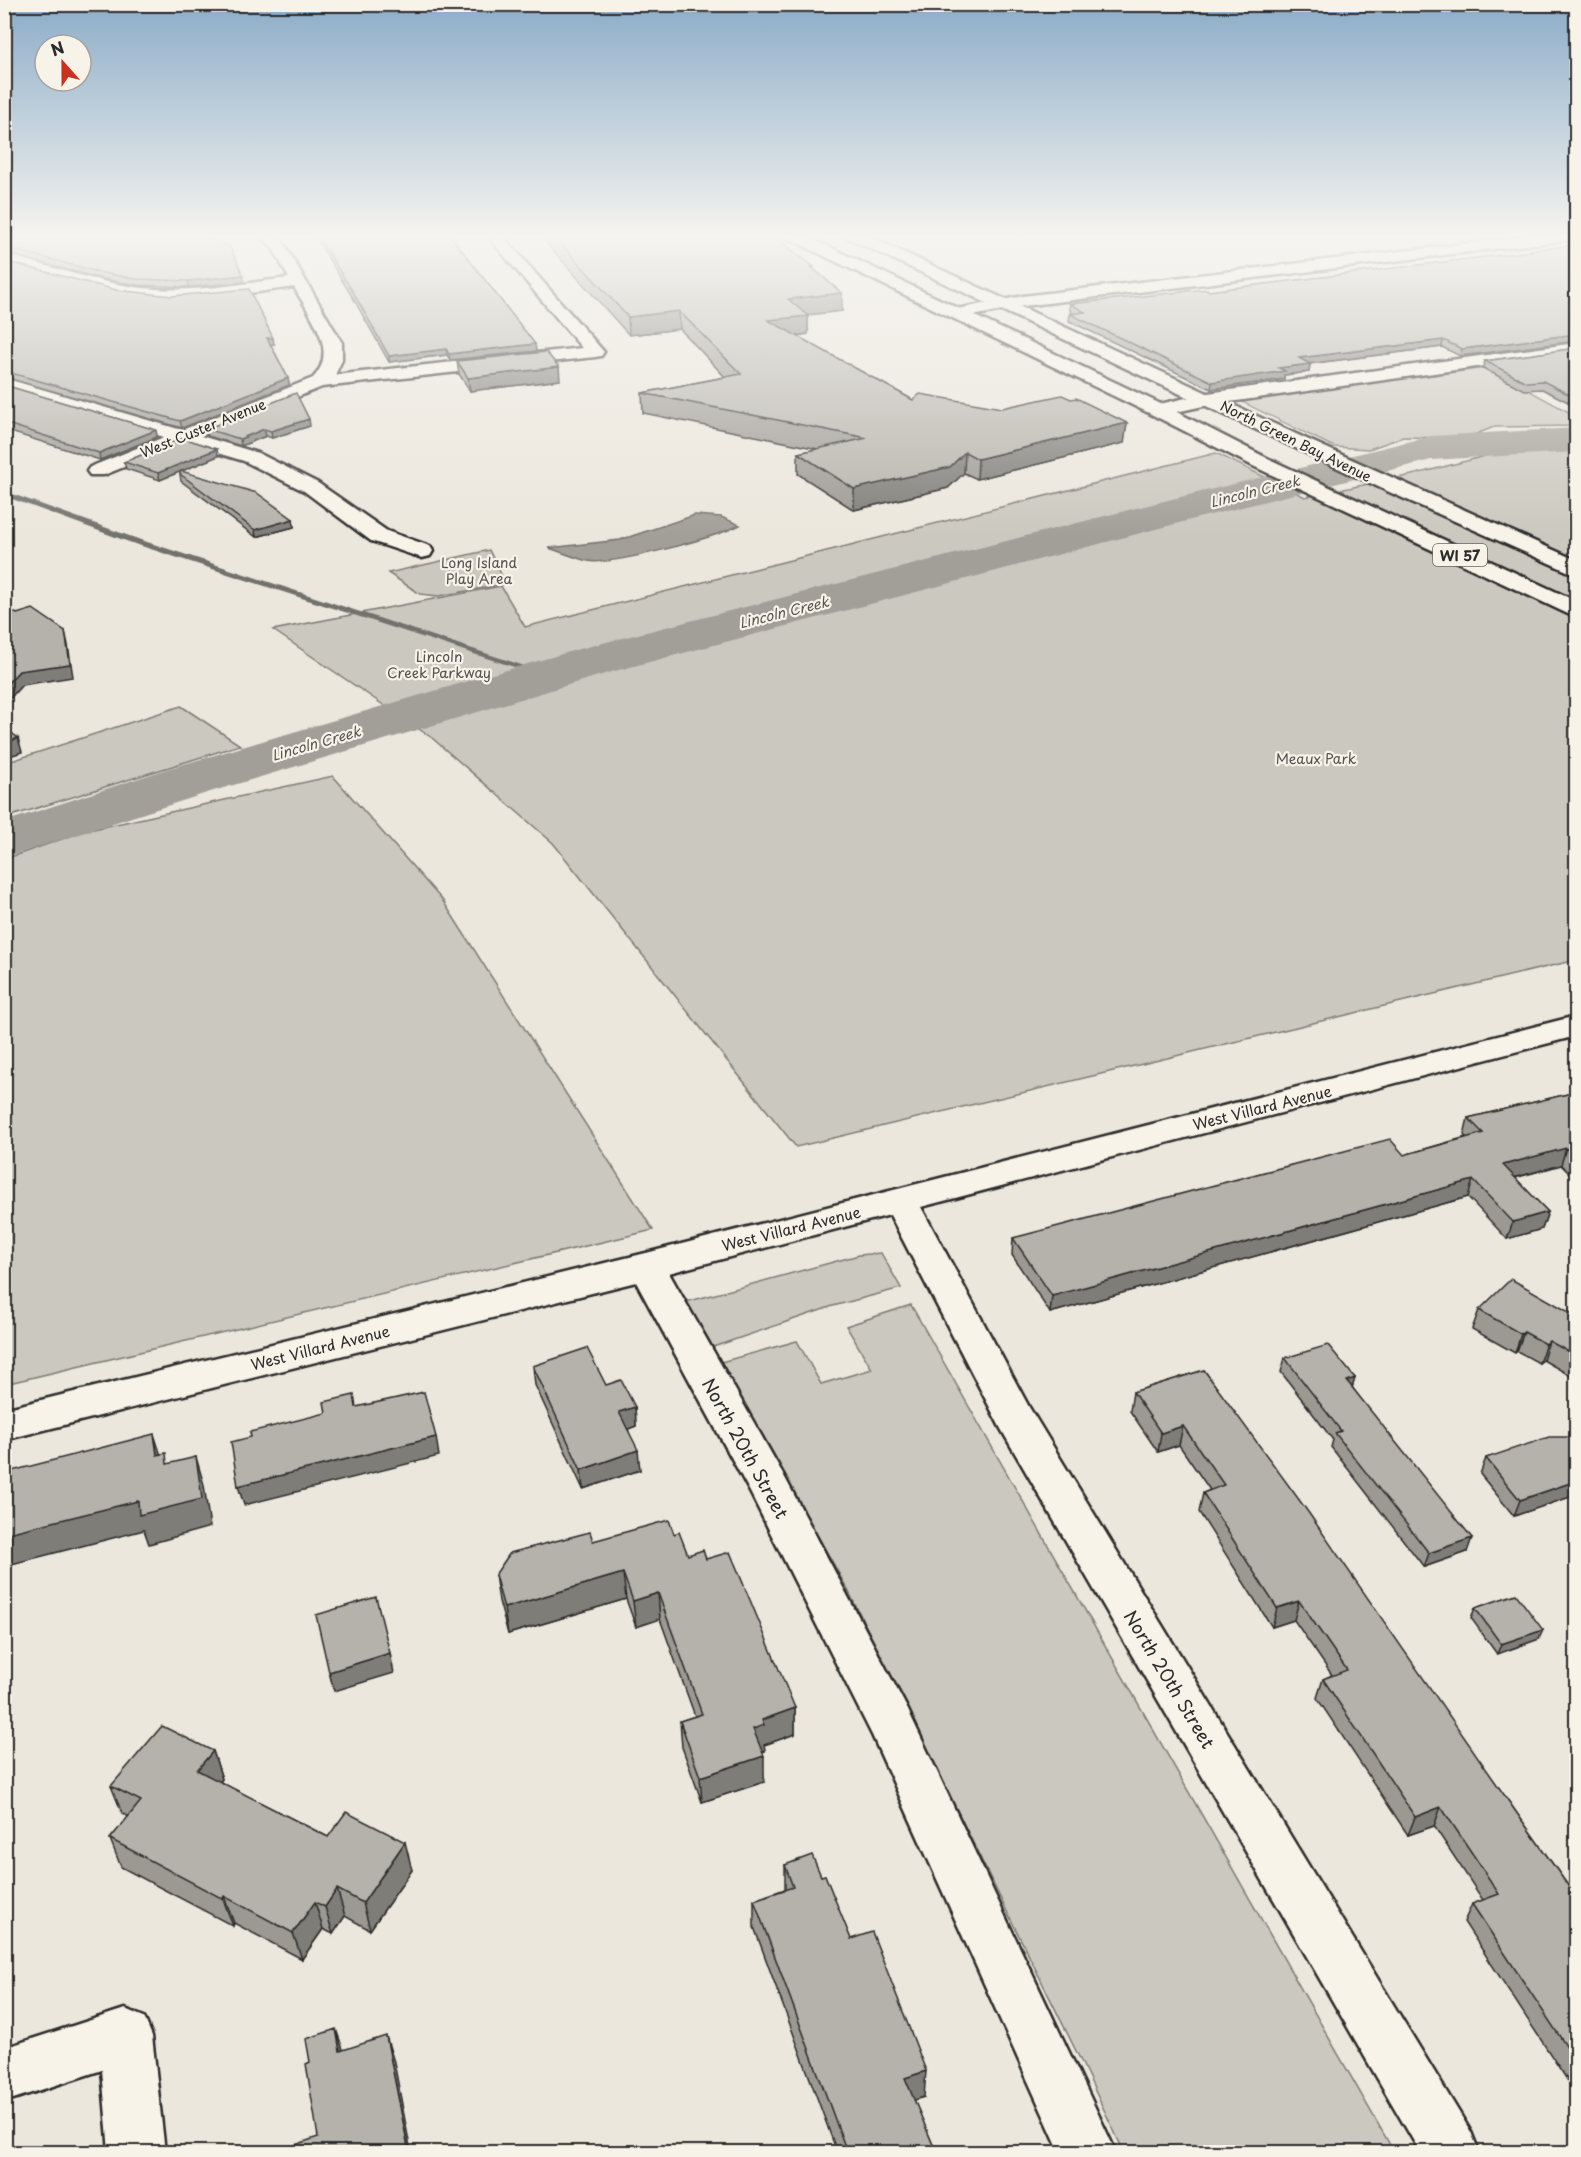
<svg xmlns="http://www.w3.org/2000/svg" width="1581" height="2157" font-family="'Playpen Sans',sans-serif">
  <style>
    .green { fill: #cbc8bf; stroke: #7b7a75; stroke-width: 1.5 }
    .water { fill: #a29f98; stroke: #72716c; stroke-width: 1.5 }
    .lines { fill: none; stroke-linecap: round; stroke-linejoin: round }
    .stream { fill: #72716c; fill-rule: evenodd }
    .river { fill: #a29f98; fill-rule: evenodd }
    .minor-casing { stroke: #2b2b2b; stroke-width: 5 }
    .major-casing { stroke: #2b2b2b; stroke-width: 5 }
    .minor { fill: #f7f3e8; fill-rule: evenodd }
    .major { fill: #f7f3e8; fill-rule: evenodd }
    .wall { fill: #9c9993; stroke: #2b2b2b; stroke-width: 1.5 }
    .shaded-wall { fill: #7f7d78; stroke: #2b2b2b; stroke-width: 1.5 }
    .building { fill: #b5b2ab; stroke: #2b2b2b; stroke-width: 1.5 }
    .labels { text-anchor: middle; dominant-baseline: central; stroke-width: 4.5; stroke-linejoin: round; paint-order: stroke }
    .far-street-label { font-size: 14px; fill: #2b2b2b; stroke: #f7f3e8 }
    .far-water-label { font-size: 14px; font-style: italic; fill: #555451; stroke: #f7f3e8 }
    .shield { fill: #f7f3e8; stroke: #686764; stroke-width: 1.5 }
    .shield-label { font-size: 14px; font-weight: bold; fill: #2b2b2b }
    .far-park-label { font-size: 14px; fill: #535250; stroke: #f7f3e8 }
    .street-label { font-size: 15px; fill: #2b2b2b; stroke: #f7f3e8 }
    .near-street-label { font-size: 18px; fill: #2b2b2b; stroke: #f7f3e8 }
  </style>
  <rect width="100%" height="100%" fill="#ebe7dd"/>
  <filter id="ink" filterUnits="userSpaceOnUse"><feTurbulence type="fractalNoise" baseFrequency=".0167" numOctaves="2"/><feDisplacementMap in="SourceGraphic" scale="12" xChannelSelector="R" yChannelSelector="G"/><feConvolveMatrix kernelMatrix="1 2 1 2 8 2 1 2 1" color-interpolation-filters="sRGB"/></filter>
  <g filter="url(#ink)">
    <!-- green -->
    <g class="green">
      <polygon points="1487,368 1576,416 1576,426 1494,427 1466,438 1403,437 1369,449 1334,447 1238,400"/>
      <polygon points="1576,443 1576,960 796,1147 553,843 432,738 273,630 501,586 525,627 1216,453 1305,497 1412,475 1501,452"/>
      <polygon points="489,550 506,584 439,596 420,594 388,573"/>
      <polygon points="181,706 240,745 5,818 5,763"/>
      <polygon points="333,776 443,901 653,1230 5,1384 5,859 85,831"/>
      <polygon points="881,1253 901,1288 833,1306 713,1347 686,1302 859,1255"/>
      <polygon points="911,1305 1394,2152 1124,2152 1080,2059 847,1588 721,1362 797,1341 821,1384 872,1369 846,1326"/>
    </g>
    <!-- water -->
    <path class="water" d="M695,515L721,517L740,525C716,537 613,566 588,561C575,558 562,552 549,548L620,540Z"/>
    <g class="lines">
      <!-- stream -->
      <polygon class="stream" points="4,491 135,538 552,675 551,677 545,677 129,542 4,496"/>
      <!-- river -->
      <polygon class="river" points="1576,428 1576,452 1431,460 1198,518 615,671 210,792 4,858 4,822 170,768 579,649 1168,500 1431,436"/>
      <!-- minor casing -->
      <g class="minor-casing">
        <g id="minor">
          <path d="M260,235H276L283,242L342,343V360L335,375L582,348L487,235H502L604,352L601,356L595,357L322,387L201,436L258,453L318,483L387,531L430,546L433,551L430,556L422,558L371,541L304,491L244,461L184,443L104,475H90L87,471L90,467L164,437L4,389V378L182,430L313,378C340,350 309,315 294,287C248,293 202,302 156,299C104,296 54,278 4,264V254C55,267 104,286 156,289C201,292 245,283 289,278L272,247Z"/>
          <polygon points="1537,235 1576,235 1576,239 1023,306 957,319 949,314 957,309 1023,296"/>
          <polygon points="1576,343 1576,353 1208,405 1158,416 1151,414 1149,410 1151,406 1208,393"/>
          <polygon points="1576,1016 1576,1036 921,1207 1029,1407 1471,2132 1479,2152 1420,2152 1001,1429 890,1215 669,1273 783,1474 908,1710 1116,2152 1060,2152 872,1735 750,1492 636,1282 4,1440 4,1409 646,1253"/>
          <polygon points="125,2009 144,2017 152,2036 165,2152 109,2152 102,2070 4,2102 4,2048"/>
        </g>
      </g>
      <!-- major casing -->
      <g class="major-casing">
        <g id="major">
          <polygon points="785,235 804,235 1165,406 1267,458 1576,601 1576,616 1568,614 1253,466 1151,414 787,238"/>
          <polygon points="846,235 866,235 1311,441 1576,560 1576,575 1387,491 848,238"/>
        </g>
      </g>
      <!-- minor -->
      <use href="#minor" class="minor"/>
      <!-- major -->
      <use href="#major" class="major"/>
    </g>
    <!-- wall -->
    <g class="wall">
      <polygon points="4,235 244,282 189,287 137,285 99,278 4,253"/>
      <polygon points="314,235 450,235 536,351 450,360 447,355 389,362 353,298"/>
      <polygon points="539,235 769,235 814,270 842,311 807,315 808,316 808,334 796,336 913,400 1002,408 1127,423 1124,443 977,479 964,473 948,488 854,510 798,474 798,453 818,449 643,413 642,393 725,377 680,329 629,335"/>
      <polygon points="1576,245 1576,341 1460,356 1442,347 1309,364 1310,364 1309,372 1284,375 1284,379 1211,389 1069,321 1070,314 1074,314 1070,311 1070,304 1209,291 1530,252 1530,250"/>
      <polygon points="4,261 274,344 271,345 288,378 289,385 182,428 4,377"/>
      <polygon points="1576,348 1576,401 1568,402 1542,389 1524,390 1483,368 1485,361"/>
      <polygon points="457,361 560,380 470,391 459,374"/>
      <polygon points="4,385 156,430 157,437 100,460 4,430"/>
      <polygon points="310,426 272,438 266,436 241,446 208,436 206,429"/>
      <polygon points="218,456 160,480 126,469 124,462"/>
      <polygon points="180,474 293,519 294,527 256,537 181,481"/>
      <polygon points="1576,1092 1576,1180 1561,1165 1515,1178 1548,1212 1542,1229 1507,1239 1468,1197 1050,1313 1012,1255 1013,1238 1404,1155 1466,1137 1464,1135 1468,1118"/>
      <polygon points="1479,1310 1576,1316 1576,1379 1543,1360 1539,1363 1517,1351 1515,1353 1472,1329"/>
      <polygon points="1285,1358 1355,1378 1352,1387 1467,1552 1424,1567 1331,1447 1333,1440 1281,1372"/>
      <polygon points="533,1366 606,1385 635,1407 636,1426 628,1429 640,1470 583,1489 535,1385"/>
      <polygon points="1204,1370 1576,1897 1576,2092 1575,2092 1464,1922 1472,1904 1483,1900 1434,1826 1408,1835 1317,1698 1323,1679 1332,1675 1294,1620 1272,1627 1199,1512 1203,1493 1210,1490 1179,1445 1158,1452 1130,1411 1133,1392"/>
      <polygon points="1576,1437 1576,1495 1514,1516 1480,1474 1486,1458"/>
      <polygon points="674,1534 688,1555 706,1559 795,1708 795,1734 764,1745 765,1751 762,1752 764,1782 702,1802 682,1747 680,1721 695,1716 660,1619 636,1627 626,1599 508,1634 499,1601 495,1575 593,1541"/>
      <polygon points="1475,1608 1539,1639 1497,1654 1471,1618"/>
      <polygon points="213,1751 222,1779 220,1782 328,1837 412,1870 370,1930 345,1916 333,1934 323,1929 302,1959 234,1923 233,1926 121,1867 110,1839 129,1817 122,1813 111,1786"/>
      <polygon points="1576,1755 1576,1767 1573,1762"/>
      <polygon points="785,1865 821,1876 924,2097 914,2100 936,2152 837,2152 754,1927 754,1900 785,1889"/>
    </g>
    <!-- shaded-wall -->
    <g class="shaded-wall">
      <polygon points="243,275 244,282 189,287 188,281"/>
      <polygon points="842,293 842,311 788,317 788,299"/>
      <polygon points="679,311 680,329 629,335 628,317"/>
      <polygon points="808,316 808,334 768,339 768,320"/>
      <polygon points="1576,334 1576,341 1460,356 1462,349"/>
      <polygon points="267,338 273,338 274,344 269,345"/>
      <polygon points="1443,340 1442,347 1298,365 1299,358"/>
      <polygon points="535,344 536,351 450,360 449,354"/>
      <polygon points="446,349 447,355 389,362 389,356"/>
      <polygon points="1310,364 1309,372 1284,375 1284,379 1211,389 1212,382 1279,368"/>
      <polygon points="559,367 560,380 470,391 468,378"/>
      <polygon points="288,378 289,385 182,428 180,421"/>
      <polygon points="1576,394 1576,401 1568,402 1570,395"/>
      <polygon points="309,419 310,426 272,438 271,431"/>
      <polygon points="1127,423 1124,443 977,479 978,459"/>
      <polygon points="264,429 266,436 241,446 240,439"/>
      <polygon points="156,430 157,437 100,460 99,453"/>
      <polygon points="217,449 218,456 160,480 158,473"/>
      <polygon points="965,452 964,473 948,488 854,510 854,489"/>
      <polygon points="293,519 294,527 256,537 255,530"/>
      <polygon points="65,631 68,645 73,677 22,685 4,705 4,687 19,671"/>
      <polygon points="18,738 22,752 4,758 4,743"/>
      <polygon points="1566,1148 1561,1165 1498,1182 1503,1165"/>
      <polygon points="1473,1180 1468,1197 1050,1313 1052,1296"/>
      <polygon points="1548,1212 1542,1229 1507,1239 1513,1222"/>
      <polygon points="1524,1332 1517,1351 1515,1353 1521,1334"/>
      <polygon points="1549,1341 1543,1360 1539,1363 1546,1344"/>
      <polygon points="1355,1378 1351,1392 1347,1381"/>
      <polygon points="635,1407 636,1426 621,1432 619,1412"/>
      <polygon points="1183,1426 1179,1445 1158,1452 1161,1433"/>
      <polygon points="154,1434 163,1462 157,1455"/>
      <polygon points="436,1437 439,1456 244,1505 238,1486"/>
      <polygon points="638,1450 640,1470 583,1489 581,1470"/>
      <polygon points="196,1457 204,1485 210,1527 149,1544 144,1530 4,1566 4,1534"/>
      <polygon points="1576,1481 1576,1495 1514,1516 1520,1500"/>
      <polygon points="1472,1538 1467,1552 1424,1567 1429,1553"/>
      <polygon points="623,1573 626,1599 508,1634 504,1608"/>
      <polygon points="658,1593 660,1619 636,1627 633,1601"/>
      <polygon points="1299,1601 1294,1620 1272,1627 1277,1608"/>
      <polygon points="1543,1630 1539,1639 1497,1654 1501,1644"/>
      <polygon points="390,1653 394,1673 334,1691 329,1672"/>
      <polygon points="795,1708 795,1734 764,1745 765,1751 754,1755 753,1729 762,1720"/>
      <polygon points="213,1751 222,1779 207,1798 197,1770"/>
      <polygon points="764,1756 764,1782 702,1802 700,1777"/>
      <polygon points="1441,1807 1434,1826 1408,1835 1415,1817"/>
      <polygon points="405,1842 412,1870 370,1930 363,1903"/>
      <polygon points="337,1889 345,1916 333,1934 325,1907"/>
      <polygon points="224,1896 234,1923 233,1926 223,1899"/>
      <polygon points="315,1902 323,1929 302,1959 293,1933"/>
      <polygon points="336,2029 345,2055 340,2051"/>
      <polygon points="386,2036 394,2062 411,2152 409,2152"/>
      <polygon points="926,2071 924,2097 903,2104 905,2078"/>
    </g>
    <!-- building -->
    <g class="building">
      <polygon points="4,235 203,235 230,247 243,275 188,281 136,279 98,272 4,247"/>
      <polygon points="317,235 450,235 535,344 449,354 446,349 389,356 353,292"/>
      <polygon points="553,235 769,235 774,236 814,267 811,267 842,293 788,299 808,316 768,320 913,400 920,394 1002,408 1062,395 1071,399 1076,398 1127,423 978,459 965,452 950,467 854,489 798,453 867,438 642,393 741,374 679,311 628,317"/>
      <polygon points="1576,245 1576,334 1462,349 1443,340 1299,358 1310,364 1279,368 1285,371 1212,382 1070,314 1085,312 1070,304 1207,289 1209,291 1533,251 1530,250"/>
      <polygon points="4,261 116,290 172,296 249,289 273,338 267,338 288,378 180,421 4,371"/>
      <polygon points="1576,348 1576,394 1570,395 1543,381 1526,382 1485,361"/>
      <polygon points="546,352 559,367 468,378 457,361"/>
      <polygon points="4,385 156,430 99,453 4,423"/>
      <polygon points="296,393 309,419 271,431 264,429 240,439 206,429"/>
      <polygon points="183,438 217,449 158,473 124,462"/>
      <polygon points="181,471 257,493 293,519 255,530 180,474"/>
      <polygon points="4,607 17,614 33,609 65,631 70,664 19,671 4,687"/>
      <polygon points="4,727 18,738 4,743"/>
      <polygon points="1576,1092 1576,1158 1566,1148 1503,1165 1548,1212 1513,1222 1473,1180 1052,1296 1013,1238 1390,1139 1404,1155 1483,1133 1468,1118"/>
      <polygon points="1511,1279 1576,1316 1576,1356 1549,1341 1546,1344 1524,1332 1521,1334 1479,1310"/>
      <polygon points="1328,1345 1355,1378 1347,1381 1472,1538 1429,1553 1335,1433 1341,1431 1285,1358"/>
      <polygon points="587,1348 606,1385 621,1380 635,1407 619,1412 638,1450 581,1470 533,1366"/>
      <polygon points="1204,1370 1308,1512 1516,1812 1576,1897 1576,2061 1472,1904 1499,1894 1480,1865 1441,1807 1415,1817 1323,1679 1347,1670 1299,1601 1277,1608 1203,1493 1224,1485 1183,1426 1161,1433 1133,1392"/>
      <polygon points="424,1392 436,1437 238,1486 231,1442 251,1437 250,1432 326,1413 324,1402 354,1395 356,1407"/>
      <polygon points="154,1434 157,1455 166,1453 167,1464 196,1457 202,1499 139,1515 138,1501 4,1534 4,1473"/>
      <polygon points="1549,1437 1576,1437 1576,1481 1520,1500 1486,1458"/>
      <polygon points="669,1520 674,1534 679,1532 688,1555 703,1550 706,1559 730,1552 795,1708 762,1720 764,1725 753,1729 764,1756 700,1777 680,1721 702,1714 658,1593 633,1601 623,1573 504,1608 495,1575 510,1553 590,1532 593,1541"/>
      <polygon points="1516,1594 1543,1630 1501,1644 1475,1608"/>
      <polygon points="376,1597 390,1653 329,1672 316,1615"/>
      <polygon points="162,1726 213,1751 197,1770 328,1837 346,1812 405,1842 363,1903 337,1889 325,1907 315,1902 293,1933 224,1896 223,1899 110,1839 141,1801 111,1786"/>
      <polygon points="812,1855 821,1876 825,1875 851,1939 872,1932 926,2071 905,2078 936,2152 847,2152 754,1900 793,1887 785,1865"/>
      <polygon points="336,2029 340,2051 386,2036 409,2152 293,2152 292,2146 318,2137 306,2064 310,2062 306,2039"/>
    </g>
  </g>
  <!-- sky -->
  <linearGradient id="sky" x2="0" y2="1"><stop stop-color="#8cacc8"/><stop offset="0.44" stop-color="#f6f4f0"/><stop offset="1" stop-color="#f6f4f0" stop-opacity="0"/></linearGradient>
  <rect width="1581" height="537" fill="url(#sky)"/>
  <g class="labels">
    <!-- far-street labels -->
    <g class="far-street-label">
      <text transform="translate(203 428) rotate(-22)">West Custer Avenue</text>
      <text transform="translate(1296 441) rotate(26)">North Green Bay Avenue</text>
    </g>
    <!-- far-water labels -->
    <g class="far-water-label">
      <text transform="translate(1255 491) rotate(-14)">Lincoln Creek</text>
      <text transform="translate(784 612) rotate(-14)">Lincoln Creek</text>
      <text transform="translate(316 743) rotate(-16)">Lincoln Creek</text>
    </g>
    <!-- shield labels -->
    <rect class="shield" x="1433" y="544" width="54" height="22" rx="4.5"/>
    <g class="shield-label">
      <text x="1460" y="555">WI 57</text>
    </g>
    <!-- far-park labels -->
    <g class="far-park-label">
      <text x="479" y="562">Long Island<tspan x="479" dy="16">Play Area</tspan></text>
      <text x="439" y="656">Lincoln<tspan x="439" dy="16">Creek Parkway</tspan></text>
      <text x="1316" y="758">Meaux Park</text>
    </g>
    <!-- street labels -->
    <g class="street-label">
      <text transform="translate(1262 1107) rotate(-14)">West Villard Avenue</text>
      <text transform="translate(791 1228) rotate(-14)">West Villard Avenue</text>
      <text transform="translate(320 1347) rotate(-14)">West Villard Avenue</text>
    </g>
    <!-- near-street labels -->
    <g class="near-street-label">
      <text transform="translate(746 1448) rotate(61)">North 20th Street</text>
      <text transform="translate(1170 1679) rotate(59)">North 20th Street</text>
    </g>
  </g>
  <!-- margin -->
  <rect width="1581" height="2157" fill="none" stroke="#f7f3e8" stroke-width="24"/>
  <rect x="12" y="12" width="1557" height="2133" fill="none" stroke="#2b2b2b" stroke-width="2" filter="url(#ink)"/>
  <!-- north arrow -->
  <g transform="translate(63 63) rotate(339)"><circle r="28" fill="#f7f3e8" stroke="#a5a39c" stroke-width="1.5"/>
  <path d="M0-4.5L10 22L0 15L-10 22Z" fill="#c8321e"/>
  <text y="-9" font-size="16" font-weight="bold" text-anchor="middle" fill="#2b2b2b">N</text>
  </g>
</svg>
